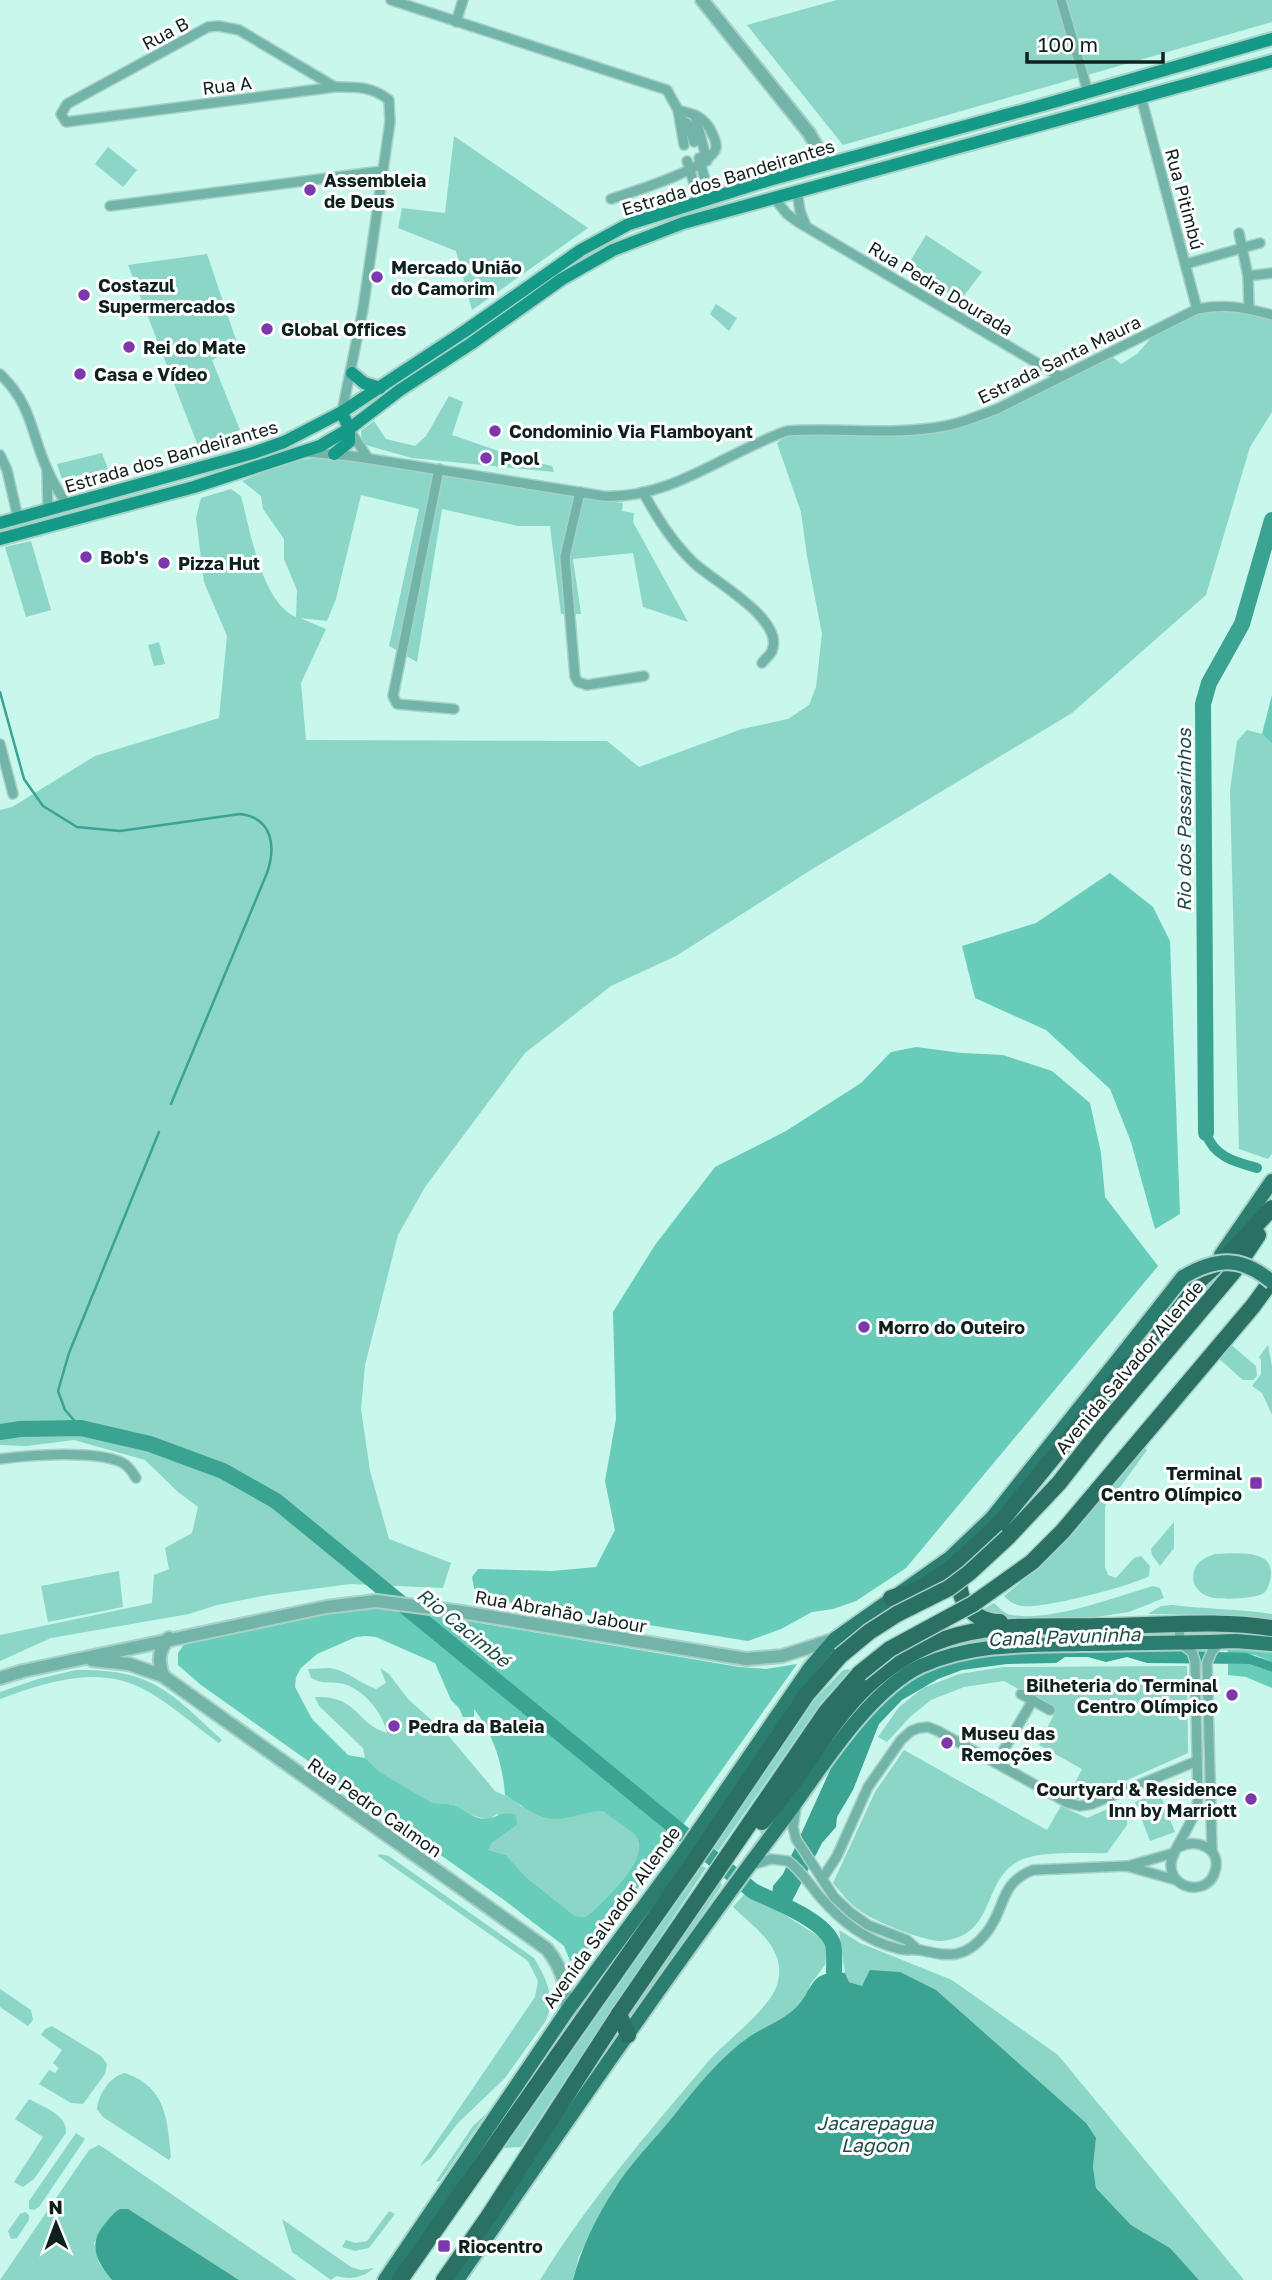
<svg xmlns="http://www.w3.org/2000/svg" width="1272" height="2280" font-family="'Golos Text',sans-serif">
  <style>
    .green { fill: #8cd6c7 }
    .forest { fill: #68ccba; fill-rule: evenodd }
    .water { fill: #3aa391 }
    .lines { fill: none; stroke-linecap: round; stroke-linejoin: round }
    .stream { stroke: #3aa391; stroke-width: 2.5 }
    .canal { stroke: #3aa391; stroke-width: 10 }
    .river { stroke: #3aa391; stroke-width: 16 }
    .minor-casing { stroke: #a7d0c7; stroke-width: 12 }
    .tertiary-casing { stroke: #a7d0c7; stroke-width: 16 }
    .secondary-casing { stroke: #a7d0c7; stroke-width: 16 }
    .primary-casing { stroke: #a7d0c7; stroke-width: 18 }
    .trunk-casing { stroke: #a7d0c7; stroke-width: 19 }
    .minor { stroke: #72b5a8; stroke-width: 9 }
    .tertiary { stroke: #72b5a8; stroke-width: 12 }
    .secondary { stroke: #159a87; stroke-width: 12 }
    .primary { stroke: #2b7d6f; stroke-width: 14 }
    .trunk { stroke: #2a7164; stroke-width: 16 }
    .primary-bridge-casing { stroke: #a7d0c7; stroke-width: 18; stroke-linecap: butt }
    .trunk-bridge-casing { stroke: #a7d0c7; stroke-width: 19; stroke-linecap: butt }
    .primary-bridge { stroke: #2b7d6f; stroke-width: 14 }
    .trunk-bridge { stroke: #2a7164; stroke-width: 16 }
    .poi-dot { fill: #7b39ad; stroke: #fff; stroke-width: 2.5 }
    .labels { text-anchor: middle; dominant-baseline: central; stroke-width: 6; stroke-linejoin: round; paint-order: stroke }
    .street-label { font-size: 18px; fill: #0f211d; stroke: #fff }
    .poi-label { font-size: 18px; font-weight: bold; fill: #0f211d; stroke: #fff; text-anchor: start }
    .water-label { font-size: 19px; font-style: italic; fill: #1f4c44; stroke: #fff }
  </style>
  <rect width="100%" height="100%" fill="#c8f7ec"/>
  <!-- green -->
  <g class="green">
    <polygon points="837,0 1272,0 1272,22 843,145 747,25"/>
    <polygon points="454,136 588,228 472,310 456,251 398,228 402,208 445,213"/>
    <polygon points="108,147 137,170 123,187 95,164"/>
    <polygon points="926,235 982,272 960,301 906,268"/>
    <polygon points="207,254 238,346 212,360 240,430 198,446 128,265"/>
    <polygon points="716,304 737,318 729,331 710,314"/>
    <path d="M1197,310L1247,312L1272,319V412L1250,447L1206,595L1072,713L814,868L676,956L611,986L525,1053L425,1187L398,1235L365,1365L361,1409L370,1471L389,1539L451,1563L443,1588L350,1584L268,1595L217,1605L189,1614L51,1638L0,1661V1635L152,1603L154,1575L169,1569L165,1548L192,1533L198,1507L178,1492L145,1460L74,1440L27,1446L0,1445V810L12,807L95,756L219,718L227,636L204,582L196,518L201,498L231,489L241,496C250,530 262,603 296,617L297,590L284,559V539L263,509L261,496L242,481C279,466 297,457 338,457L623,503L622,511L634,513L633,522L688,622L643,607L633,553L573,559L581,614H561L550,526H518L442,509L417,662L389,646L419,509L361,495L336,599L327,621L300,618L326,629L301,683L306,740L607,741L639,767L742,729L788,719L809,705L816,687L822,634L807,556L801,512L777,443L786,436L871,435L953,428L1109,354L1121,364L1137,354L1160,328Z"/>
    <polygon points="449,396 463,402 452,435 522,459 552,466 554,472 412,458 362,444 361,431 374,421 386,439 415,446 426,436"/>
    <polygon points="102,453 108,469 62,479 57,464"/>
    <polygon points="31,541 51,610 26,617 5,547"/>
    <polygon points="159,642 165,664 154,666 148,645"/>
    <polygon points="1247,730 1262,734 1272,744 1272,1154 1268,1159 1239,1149 1230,790 1237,741"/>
    <polygon points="1227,1259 1232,1259 1010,1523 980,1557"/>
    <polygon points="1229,1343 1256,1366 1257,1376 1253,1380 1243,1380 1217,1357"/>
    <polygon points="1268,1345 1272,1366 1272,1415 1262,1393 1252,1386 1261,1374 1261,1360 1259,1357"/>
    <path d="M1140,1443L1147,1450L1121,1486L1108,1499L1105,1507V1567L1108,1575L1116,1578L1134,1558L1141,1556L1150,1566L1149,1576C1131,1586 1043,1609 1023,1606C1014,1605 1010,1602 1004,1596C1058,1554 1097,1497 1140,1443Z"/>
    <polygon points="1174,1522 1174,1548 1160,1566 1152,1555 1151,1549"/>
    <path d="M1215,1554C1231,1554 1270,1548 1271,1572C1271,1579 1269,1588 1264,1593C1256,1599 1220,1600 1210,1597C1202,1595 1198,1590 1194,1584C1191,1567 1199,1559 1215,1554Z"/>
    <polygon points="119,1571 123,1607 48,1622 41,1586"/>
    <path d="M1153,1586L1160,1588L1164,1598L1129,1612L1096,1617L1002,1619L979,1612L994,1603C1000,1608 1004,1614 1012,1615C1051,1622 1115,1597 1153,1586Z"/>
    <path d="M1172,1605C1205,1609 1240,1609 1272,1614V1621L1217,1615L1148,1614L1161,1606Z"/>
    <polygon points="1188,1629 1272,1633 1272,1638 1191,1635"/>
    <polygon points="1176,1630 1176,1636 982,1641 944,1650 923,1659 891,1678 856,1710 762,1834 760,1833 762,1828 869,1691 921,1654 981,1635"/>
    <polygon points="1187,1666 1188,1753 1089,1797 1076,1799 1069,1795 1082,1769 1039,1745 1056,1710 1004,1681 964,1687 931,1700 911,1716 887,1742 878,1737 899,1707 923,1688 959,1674 1003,1667"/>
    <path d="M329,1668C347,1670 359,1683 376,1689L386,1683L380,1668L389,1674L408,1699L447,1734L495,1791L514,1800L521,1806L572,1816L593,1811H603C612,1819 628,1827 634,1834C654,1856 607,1896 593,1911L585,1917L575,1916L526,1877L506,1855L487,1850L491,1844L517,1825L497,1814L488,1820L468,1814L450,1804L440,1805L431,1802L380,1772L365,1758L363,1748L319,1706L315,1697C358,1695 355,1723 387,1733C383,1713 364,1690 344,1684C332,1681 324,1685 311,1678L308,1669Z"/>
    <polygon points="851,1669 821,1703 718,1851 713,1847 801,1719 816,1698 843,1670"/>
    <path d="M76,1670C152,1669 169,1691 222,1740L219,1743C195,1726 171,1704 145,1690C99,1664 46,1682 0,1699V1692L38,1679Z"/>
    <path d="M904,1750L1047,1830L1061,1806L1087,1818L1121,1803L1128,1810L1127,1825L1107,1853C1082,1854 1038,1850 1017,1862C991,1877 992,1909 973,1928C965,1936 951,1941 939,1941C920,1940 870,1920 855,1907C847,1901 840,1891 833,1883L875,1792Z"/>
    <polygon points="1159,1792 1175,1832 1150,1841 1135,1802"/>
    <path d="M379,1854L389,1856L534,1958C546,1978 557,1999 545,2022L505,2078L458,2123L430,2159L420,2166L535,1997L538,1981L528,1961L378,1856Z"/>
    <polygon points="685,1859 393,2280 546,2053"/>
    <polygon points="702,1866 706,1868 521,2147 504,2148"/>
    <polygon points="718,1879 722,1885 633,2016 628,2017 626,2015"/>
    <path d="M747,1891L821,1938L828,1950L825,1965L810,1985L808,1995L792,2012L748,2038L615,2187L579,2256L573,2280H540C587,2203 648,2133 706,2064C723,2043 770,2009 777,1985C788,1950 756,1929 733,1907Z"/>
    <polygon points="839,1930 860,1943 952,1980 1058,2055 1244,2280 1199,2280 1170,2248 1131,2225 1096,2188 1093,2167 1096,2138 862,1986 849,1982 845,1973"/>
    <polygon points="0,1989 31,2010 33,2020 28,2026 0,2007"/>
    <polygon points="52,2026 101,2056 107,2064 105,2074 83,2104 71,2103 39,2084 49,2070 55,2073 59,2068 53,2063 62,2050 41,2035 45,2029"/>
    <path d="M125,2073C167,2088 167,2119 171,2157L169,2160L103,2117L97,2109C98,2095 110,2076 125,2073Z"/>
    <path d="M29,2099C43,2107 68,2115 66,2133L34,2179L23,2187L14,2182L43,2137L15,2119Z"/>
    <polygon points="486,2114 445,2174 439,2182 436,2181 473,2126"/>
    <polygon points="76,2133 85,2139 39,2207 34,2210 29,2209 29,2201"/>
    <polygon points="99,2145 104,2148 297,2280 239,2280 128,2210 120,2209 94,2243 99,2263 112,2280 0,2280 89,2150"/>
    <polygon points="389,2211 395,2214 369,2248 355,2251 342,2247 346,2240 355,2243 367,2241"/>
    <polygon points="25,2212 29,2215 29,2220 17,2238 11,2239 8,2231 20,2214"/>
    <path d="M282,2219L351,2267L361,2270L374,2268C362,2278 351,2280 336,2276L331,2280L292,2252Z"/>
  </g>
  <!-- forest -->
  <g class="forest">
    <polygon points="1272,695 1272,744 1262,734"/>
    <polygon points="1110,873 1153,907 1170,941 1180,1214 1155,1229 1131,1142 1110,1089 1046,1030 975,998 962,946 1036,923"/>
    <polygon points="916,1047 962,1053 1003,1055 1052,1071 1090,1103 1101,1153 1105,1197 1158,1266 906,1568 856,1601 833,1609 812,1612 781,1629 748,1641 481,1598 474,1588 472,1577 478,1569 552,1571 596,1567 615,1530 605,1481 616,1419 613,1312 655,1245 715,1167 786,1131 861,1083 891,1052"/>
    <path d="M369,1608L403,1610L739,1667L766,1669L797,1664L633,1895L582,1956L570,1961L564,1946L504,1900L201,1685L178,1665V1653L185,1643L342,1611ZM366,1636L376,1637L435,1663L451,1700L459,1708L463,1717H474V1709C493,1734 503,1764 505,1795C522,1804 538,1821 560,1819C575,1817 588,1811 603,1811C612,1819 628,1828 634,1834C654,1856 607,1896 593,1911L585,1917L575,1916L526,1877L506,1855L488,1850L491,1844L517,1825L516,1815C499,1810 496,1820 484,1819C472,1818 464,1809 453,1805C446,1803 439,1805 431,1802L380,1772L365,1758L348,1755L312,1719L295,1687L296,1677L301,1668L317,1654L356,1637Z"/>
    <polygon points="1227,1648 1272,1653 1272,1662 1255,1655 1228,1653"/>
    <polygon points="1228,1664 1249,1664 1272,1672 1272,1688 1246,1677 1228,1675"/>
  </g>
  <!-- water -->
  <g class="water">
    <polygon points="1078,1647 1246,1653 1272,1662 1272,1672 1249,1664 1147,1663 1127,1657 1106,1662 1088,1657 1065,1657 1056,1663 1007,1664 962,1670 938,1679 902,1700 879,1724 853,1790 837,1817 836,1827 822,1843 790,1905 772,1896 773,1886 783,1874 831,1768 871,1707 882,1696 953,1656"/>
    <path d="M870,1970L900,1972L936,1990L1086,2123L1096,2138L1093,2167L1096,2188L1131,2225L1170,2248L1199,2280H573C581,2248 597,2216 615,2188C631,2163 653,2141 672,2118C695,2089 719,2058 749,2037C762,2028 778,2022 791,2012C815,1994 805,1969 845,1973L849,1982L862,1986Z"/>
    <path d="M120,2209H128L239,2280H112C98,2263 87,2245 104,2225C109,2219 113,2213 120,2209Z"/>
  </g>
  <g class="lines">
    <!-- stream -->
    <g class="stream">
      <path d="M0,692L24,779L43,806L77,827L120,831L240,814C273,818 276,847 267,873L171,1104"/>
      <polyline points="81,1428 65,1410 58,1391 69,1353 159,1132"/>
    </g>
    <!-- canal -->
    <path class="canal" d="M1206,1133C1214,1157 1235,1162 1257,1168"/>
    <!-- river -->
    <g class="river">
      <polyline points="1206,1133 1203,704 1209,683 1242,624 1272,520"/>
      <path d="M0,1432L20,1429L81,1428L150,1444L223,1471L276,1501L753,1891C775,1902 825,1920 833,1944C835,1952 834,1963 834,1972"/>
    </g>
    <!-- minor casing -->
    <g class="minor-casing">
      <g id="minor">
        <polyline points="391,0 667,90 678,110 684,145"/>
        <polyline points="1061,0 1088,92"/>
        <polyline points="456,22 463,0"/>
        <path d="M335,87L239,30L218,26L208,27L67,104L61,114L66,122L335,87C356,87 372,86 389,100L390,122L363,309L342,412"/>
        <polyline points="1141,97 1197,309"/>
        <polyline points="695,115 707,161"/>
        <polyline points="680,119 688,124 694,142"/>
        <polyline points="699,158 707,187 705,198"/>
        <polyline points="687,161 696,190 705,198"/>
        <polyline points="797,191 800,211 806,226"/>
        <polyline points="774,198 787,214 798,222 1059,376"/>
        <path d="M611,199C632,192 710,169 716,148C717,143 714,137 712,133C705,117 694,114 678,110"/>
        <polyline points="110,206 382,171"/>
        <polyline points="1239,233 1248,276 1272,273"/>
        <polyline points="1186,264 1260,243"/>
        <polyline points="1248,276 1249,309"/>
        <path d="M0,374C34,407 30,433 48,471C53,483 60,494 67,505"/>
        <polyline points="350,431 368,458"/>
        <path d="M307,452L352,456L603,496C670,500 726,452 787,431C839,427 893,436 945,426C963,423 980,415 997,409L1197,309C1227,304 1243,307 1272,315"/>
        <polyline points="0,455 7,470 18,518"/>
        <polyline points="439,469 393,696 397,704 454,709"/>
        <polyline points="47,471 48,510"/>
        <polyline points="580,492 565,557 575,677 578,682 587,685 644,676"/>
        <path d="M643,492C657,518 672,542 693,562C712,581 785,618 772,651C770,655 765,659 762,663"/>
        <polyline points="0,744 13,794"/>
        <path d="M0,1459C30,1455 94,1450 121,1462C128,1465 132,1471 136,1478"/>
        <path d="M1179,1624L1180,1643L1192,1652L1195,1661L1198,1798C1196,1824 1169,1851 1171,1867C1173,1890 1206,1895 1214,1874C1224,1850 1198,1837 1179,1847"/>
        <polyline points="1021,1694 1050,1710"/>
        <polyline points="996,1763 1033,1700"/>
        <polyline points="796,1808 793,1827 796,1839 834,1897 851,1913 868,1925 907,1940 918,1950"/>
        <polyline points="1212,1851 1207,1663 1212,1651 1221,1642"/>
        <path d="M752,1865L771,1859L788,1861C801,1870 810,1885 820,1897C842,1922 866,1941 899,1949C906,1951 913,1949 920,1950C950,1957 966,1959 987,1932C1006,1908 999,1883 1033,1870L1126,1866L1176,1880"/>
        <polyline points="1128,1866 1174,1853"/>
        <polyline points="822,1879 837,1856 868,1787 901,1740 911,1731 919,1728 928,1727 938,1731 1068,1803 1080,1806 1092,1804 1197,1761"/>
      </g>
    </g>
    <!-- tertiary casing -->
    <g class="tertiary-casing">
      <g id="tertiary">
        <polyline points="702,0 809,133 827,164"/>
        <path d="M92,1660L129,1664L163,1676L547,1949C563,1969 566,1986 567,2011"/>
        <path d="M163,1676C158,1660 158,1651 169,1638"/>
        <polyline points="0,1678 23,1671 326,1607 376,1601 462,1612 746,1659 782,1656 835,1639"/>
      </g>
    </g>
    <!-- secondary casing -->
    <g class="secondary-casing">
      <g id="secondary">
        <polyline points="352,373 364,383 380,388"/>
        <polyline points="334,454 349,442 349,429 342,412"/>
        <polyline points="0,523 253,453 284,442 342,412 465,331 581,250 629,224 769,180 1043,105 1272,39"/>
        <polyline points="0,539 194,487 320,446 349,429 400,390 472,343 562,279 613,250 683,223 1272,61"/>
      </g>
    </g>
    <!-- primary casing -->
    <g class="primary-casing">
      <g id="primary">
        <polyline points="1221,1255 1272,1181"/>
        <polyline points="385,2280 567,2011 681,1856 810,1668 835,1639 950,1558 992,1518 1124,1352"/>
        <path d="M457,2280C563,2127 668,1973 780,1824C817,1775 866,1692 921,1666C972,1643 1029,1645 1083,1644C1134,1643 1185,1643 1236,1641L1272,1644"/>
      </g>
    </g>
    <!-- trunk casing -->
    <g class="trunk-casing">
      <g id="trunk">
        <polyline points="1008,1537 1059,1483 1102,1428 1234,1271 1258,1235"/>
        <polyline points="1032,1562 1063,1531 1253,1306 1272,1280"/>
        <path d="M964,1568C950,1592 971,1623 1000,1622"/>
        <polyline points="891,1598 921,1588 949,1570 999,1524 1193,1286 1227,1256 1272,1208"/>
        <path d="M762,1822C800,1780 825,1727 866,1687C892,1663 924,1644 958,1635C1004,1623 1054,1627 1101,1626C1158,1626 1216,1619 1272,1628"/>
        <polyline points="619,2014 628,2035"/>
        <polyline points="400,2280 692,1864 807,1694 840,1656"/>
        <polyline points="444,2280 488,2217 619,2014 826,1712 860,1673"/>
      </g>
    </g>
    <!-- minor -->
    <use href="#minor" class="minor"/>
    <!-- tertiary -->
    <use href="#tertiary" class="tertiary"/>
    <!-- secondary -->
    <use href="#secondary" class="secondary"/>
    <!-- primary -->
    <use href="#primary" class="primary"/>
    <!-- trunk -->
    <use href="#trunk" class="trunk"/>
    <!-- primary-bridge casing -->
    <g class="primary-bridge-casing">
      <path id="primary-bridge" d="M1124,1352L1183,1277C1217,1257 1241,1256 1272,1282"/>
    </g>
    <!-- trunk-bridge casing -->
    <g class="trunk-bridge-casing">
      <g id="trunk-bridge">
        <polyline points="840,1656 869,1632 897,1614 949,1588 969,1573 1008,1537"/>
        <polyline points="860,1673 890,1649 973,1604 1032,1562"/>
      </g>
    </g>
    <!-- primary-bridge -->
    <use href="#primary-bridge" class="primary-bridge"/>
    <!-- trunk-bridge -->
    <use href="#trunk-bridge" class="trunk-bridge"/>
  </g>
  <!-- markers -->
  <g class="poi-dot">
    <circle cx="310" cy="190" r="7"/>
    <circle cx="377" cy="277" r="7"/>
    <circle cx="84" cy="295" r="7"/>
    <circle cx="267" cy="329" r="7"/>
    <circle cx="129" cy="347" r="7"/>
    <circle cx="80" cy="374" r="7"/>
    <circle cx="495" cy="431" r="7"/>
    <circle cx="486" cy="458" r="7"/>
    <circle cx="86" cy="557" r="7"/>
    <circle cx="164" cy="563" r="7"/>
    <circle cx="864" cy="1327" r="7"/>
    <rect x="1249" y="1476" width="14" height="14" rx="3.5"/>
    <circle cx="1232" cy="1695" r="7"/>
    <circle cx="394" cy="1726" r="7"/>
    <circle cx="947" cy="1743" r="7"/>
    <circle cx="1251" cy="1799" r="7"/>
    <rect x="437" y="2239" width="14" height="14" rx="3.5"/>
  </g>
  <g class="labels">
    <!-- street labels -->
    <g class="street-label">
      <text transform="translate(165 33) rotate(-28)">Rua B</text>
      <text transform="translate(227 85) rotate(-7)">Rua A</text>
      <text transform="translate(728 177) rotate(-17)">Estrada dos Bandeirantes</text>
      <text transform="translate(1185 199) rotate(75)">Rua Pitimbú</text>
      <text transform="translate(941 288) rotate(31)">Rua Pedra Dourada</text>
      <text transform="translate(1059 359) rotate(-26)">Estrada Santa Maura</text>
      <text transform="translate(171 456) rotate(-16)">Estrada dos Bandeirantes</text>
      <text transform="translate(1129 1367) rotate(-50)">Avenida Salvador Allende</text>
      <text transform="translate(561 1611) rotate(10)">Rua Abrahão Jabour</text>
      <text transform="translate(375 1807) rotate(35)">Rua Pedro Calmon</text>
      <text transform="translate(611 1917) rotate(-54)">Avenida Salvador Allende</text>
    </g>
    <!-- poi labels -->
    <g class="poi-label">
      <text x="324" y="180">Assembleia<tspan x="324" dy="21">de Deus</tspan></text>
      <text x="391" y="267">Mercado União<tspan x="391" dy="21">do Camorim</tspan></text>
      <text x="98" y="285">Costazul<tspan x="98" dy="21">Supermercados</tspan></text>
      <text x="281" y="329">Global Offices</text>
      <text x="143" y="347">Rei do Mate</text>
      <text x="94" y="374">Casa e Vídeo</text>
      <text x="509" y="431">Condominio Via Flamboyant</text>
      <text x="500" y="458">Pool</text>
      <text x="100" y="557">Bob's</text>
      <text x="178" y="563">Pizza Hut</text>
      <text x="878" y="1327">Morro do Outeiro</text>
      <text x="1242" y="1473" text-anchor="end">Terminal<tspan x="1242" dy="21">Centro Olímpico</tspan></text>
      <text x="1218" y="1685" text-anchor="end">Bilheteria do Terminal<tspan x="1218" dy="21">Centro Olímpico</tspan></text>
      <text x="408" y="1726">Pedra da Baleia</text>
      <text x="961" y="1733">Museu das<tspan x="961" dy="21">Remoções</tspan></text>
      <text x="1237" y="1789" text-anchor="end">Courtyard &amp; Residence<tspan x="1237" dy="21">Inn by Marriott</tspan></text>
      <text x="458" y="2246">Riocentro</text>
    </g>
    <!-- water labels -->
    <g class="water-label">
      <text transform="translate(1183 820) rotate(-90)">Rio dos Passarinhos</text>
      <text transform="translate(464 1627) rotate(39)">Rio Cacimbé</text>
      <text transform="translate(1064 1636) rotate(-2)">Canal Pavuninha</text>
      <text x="875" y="2122">Jacarepagua<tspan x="875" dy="22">Lagoon</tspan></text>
    </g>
  </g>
  <!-- north arrow -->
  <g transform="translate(56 2224) rotate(359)" stroke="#ffffff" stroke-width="5" paint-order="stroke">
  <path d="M0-5L12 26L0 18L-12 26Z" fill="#0f211d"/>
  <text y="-10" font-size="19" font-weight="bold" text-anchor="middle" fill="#0f211d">N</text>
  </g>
  <!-- scale -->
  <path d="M1027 52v10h136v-10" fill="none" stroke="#0f211d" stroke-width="3.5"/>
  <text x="1038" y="52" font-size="21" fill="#0f211d" stroke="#ffffff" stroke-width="5" paint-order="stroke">100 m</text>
</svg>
